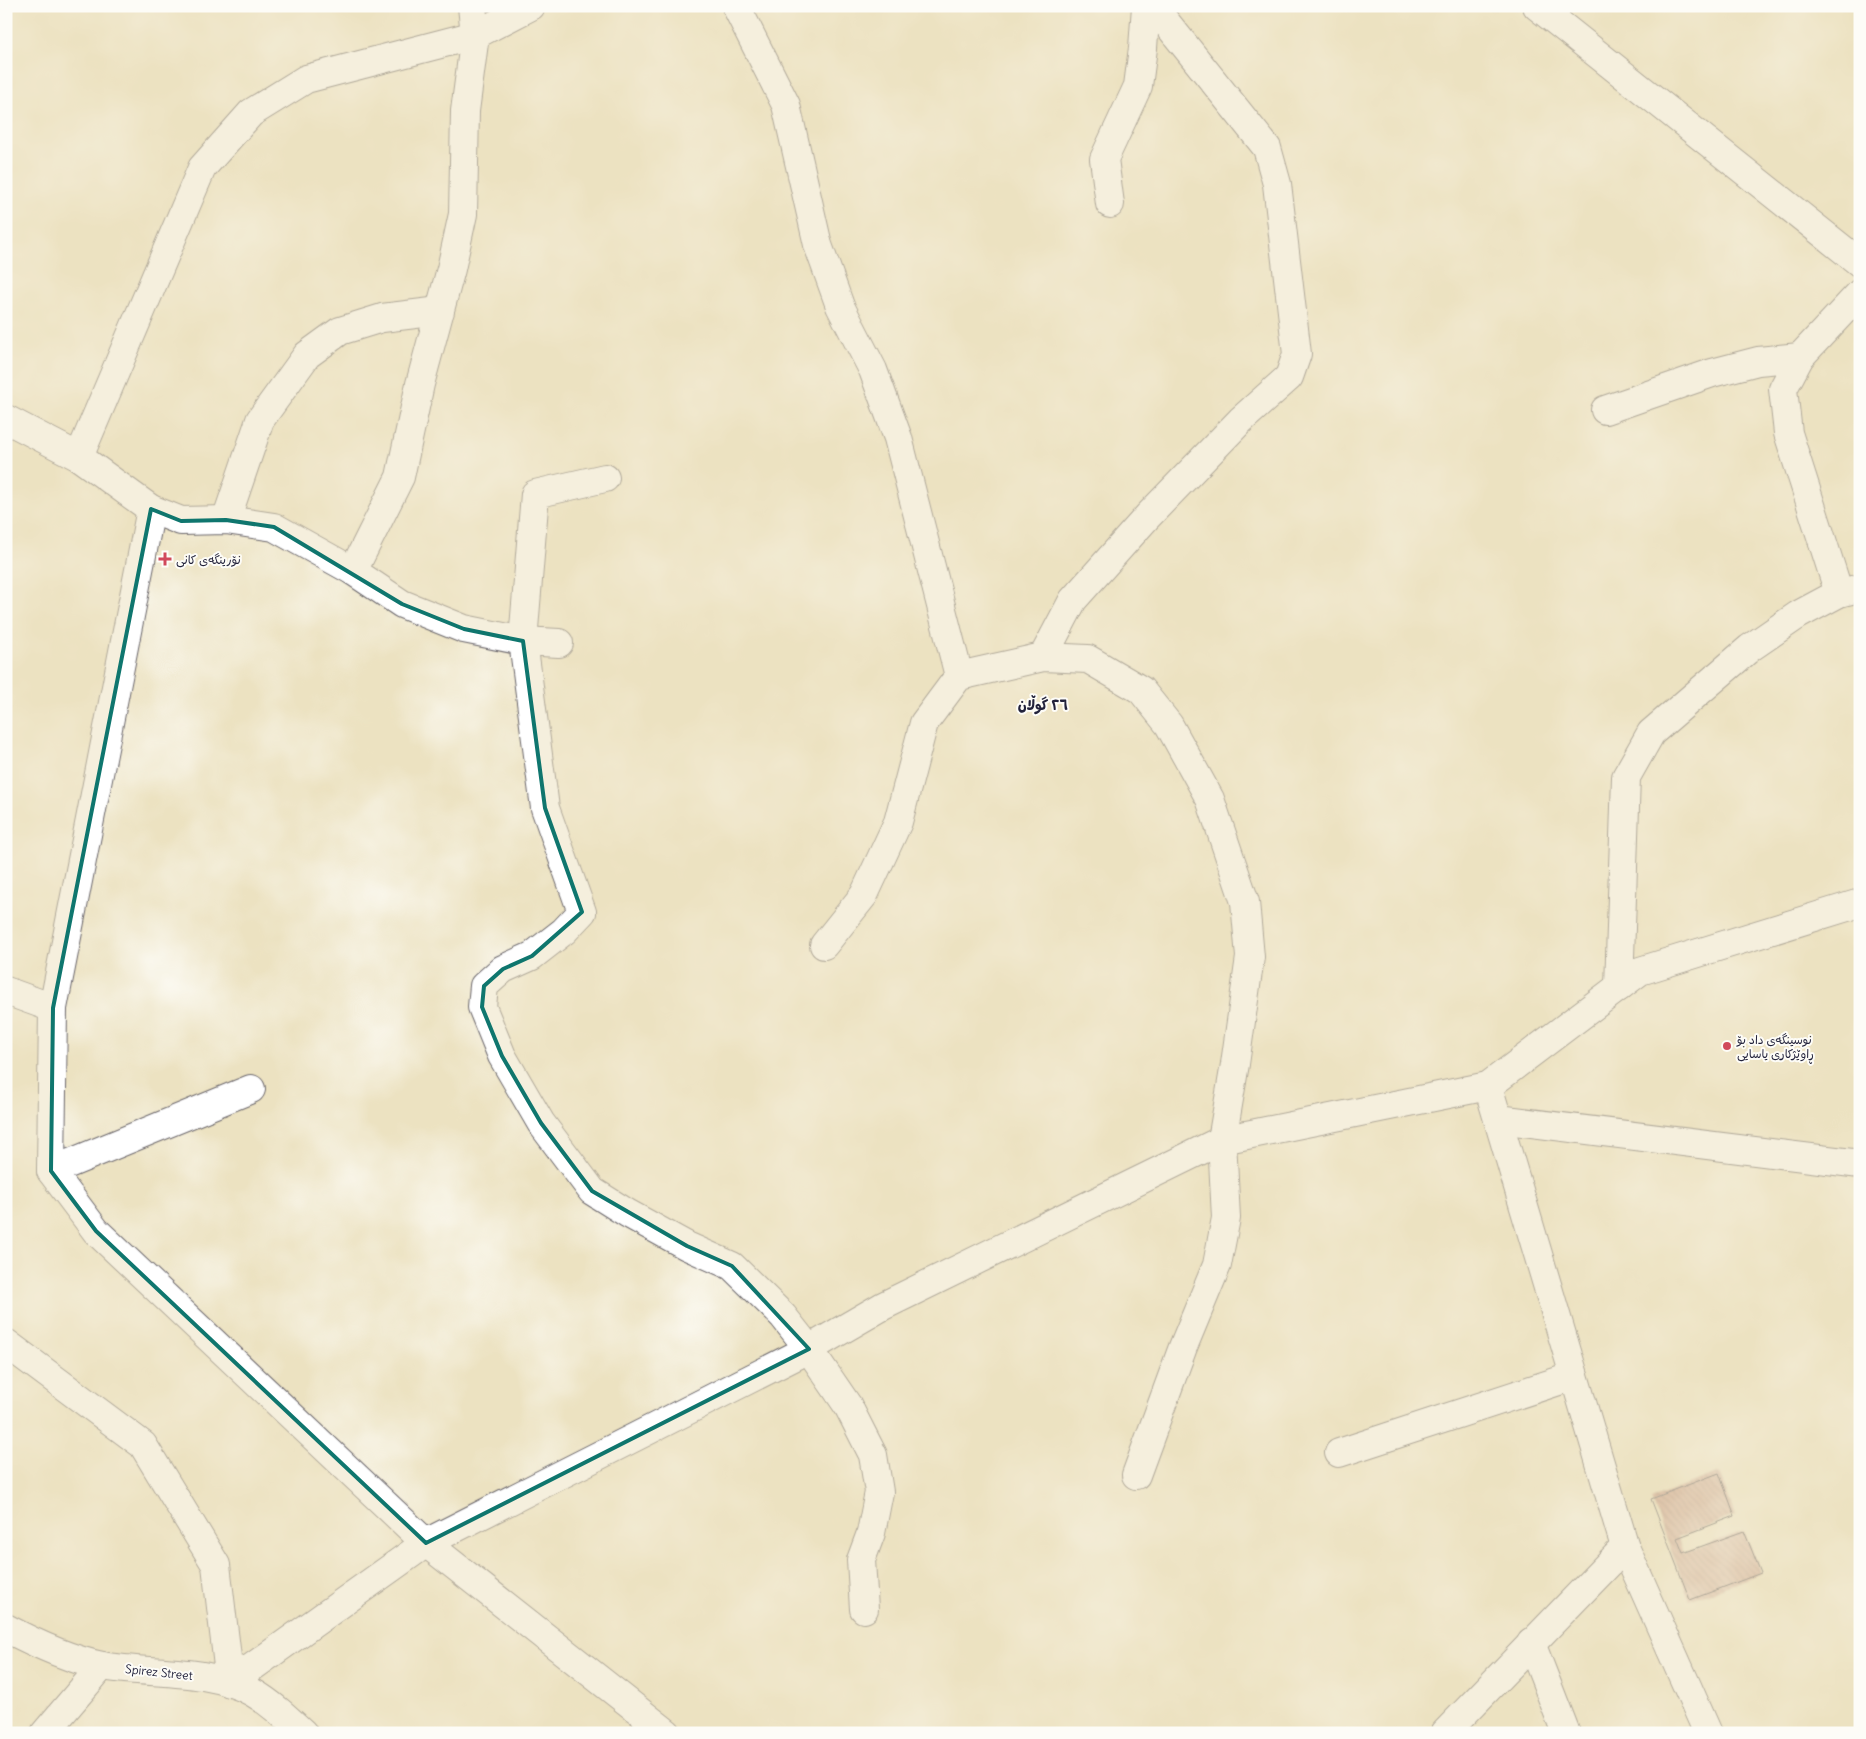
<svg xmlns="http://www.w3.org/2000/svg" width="1866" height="1739" font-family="Delius,'Playpen Sans Arabic',sans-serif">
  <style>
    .building { fill: url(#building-back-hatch) }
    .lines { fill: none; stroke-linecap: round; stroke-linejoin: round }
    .minor-casing { stroke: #69656a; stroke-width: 30 }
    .major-casing { stroke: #69656a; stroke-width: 30 }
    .minor { stroke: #fff; stroke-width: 28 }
    .major { stroke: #fff; stroke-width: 28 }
    .marked { fill: none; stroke: #0f766e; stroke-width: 4; stroke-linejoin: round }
    .poi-dot { fill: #d1495b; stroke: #fdfcf7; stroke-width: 2 }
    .labels { text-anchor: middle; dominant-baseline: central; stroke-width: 4; stroke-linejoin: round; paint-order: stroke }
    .poi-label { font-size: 12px; fill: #22223b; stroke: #fdfcf7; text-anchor: start }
    .street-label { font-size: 12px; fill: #22223b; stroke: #fdfcf7 }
    .neighbourhood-label { font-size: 14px; font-weight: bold; fill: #22223b; stroke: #fdfcf7 }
  </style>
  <defs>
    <pattern id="building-back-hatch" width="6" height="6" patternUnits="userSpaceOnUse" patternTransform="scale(1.25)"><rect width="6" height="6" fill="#cda08d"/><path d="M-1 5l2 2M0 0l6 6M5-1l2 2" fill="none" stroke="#a68274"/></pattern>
  </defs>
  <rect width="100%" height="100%" fill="#fdfcf7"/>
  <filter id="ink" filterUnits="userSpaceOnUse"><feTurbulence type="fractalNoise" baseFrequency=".02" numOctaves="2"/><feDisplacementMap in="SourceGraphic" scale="10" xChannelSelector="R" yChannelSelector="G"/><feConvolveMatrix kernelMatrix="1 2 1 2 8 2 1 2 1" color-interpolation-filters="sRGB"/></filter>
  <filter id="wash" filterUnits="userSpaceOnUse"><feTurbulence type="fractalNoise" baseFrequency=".0096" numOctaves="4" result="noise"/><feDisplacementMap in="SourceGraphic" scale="20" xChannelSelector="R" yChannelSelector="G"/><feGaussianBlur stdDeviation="1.12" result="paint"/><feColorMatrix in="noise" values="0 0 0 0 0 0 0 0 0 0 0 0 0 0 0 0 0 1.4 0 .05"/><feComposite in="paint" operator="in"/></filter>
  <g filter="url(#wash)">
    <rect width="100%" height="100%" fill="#ece2c1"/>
    <g id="blocks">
      <!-- building -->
      <polygon class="building" points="1719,1473 1735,1516 1677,1538 1683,1553 1744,1531 1761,1573 1690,1600 1651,1499"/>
    </g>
  </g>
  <g filter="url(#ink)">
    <use href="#blocks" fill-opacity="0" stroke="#69656a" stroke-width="1"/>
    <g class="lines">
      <!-- minor casing -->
      <g class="minor-casing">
        <g id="minor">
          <polyline points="736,6 786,105 818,245 840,306 873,370 898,438 959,676"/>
          <polyline points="1537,6 1860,263"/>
          <polyline points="1110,204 1104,159 1138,86 1143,48 1146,6"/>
          <polyline points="1605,410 1712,373 1758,361 1800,357"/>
          <polyline points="6,419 79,457 151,509 181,521 226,520 274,527 353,571 402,604 464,629 523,641 559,643"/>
          <polyline points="79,457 202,168 251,113 306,79 475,35 531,6"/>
          <polyline points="605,478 535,494 523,641 545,808 582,912 564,931 532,956 503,969 484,986 482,1007 502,1056 541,1123 592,1191 627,1213 687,1246 732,1266 783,1316 809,1349 848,1406 873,1455 879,1492 871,1533 861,1560 864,1609"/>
          <polyline points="151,509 53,1008 51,1171 96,1231 426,1543 667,1733"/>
          <polyline points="226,520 260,420 307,355 340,331 382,318 440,311"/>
          <polyline points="353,571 400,477 420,384 451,269 463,214 465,111 475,35 472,6"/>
          <polyline points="1839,593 1788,433 1783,389 1800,357 1860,293"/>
          <polyline points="1043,657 1073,600 1148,516 1241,420 1289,377 1297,354 1277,184 1267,148 1153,6"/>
          <polyline points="824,945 864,895 898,822 924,723 959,676 1043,657 1088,659 1141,690 1169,725 1210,799 1245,902 1250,957 1235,1064 1222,1140 1226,1218 1217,1265 1183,1347 1136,1475"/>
          <polyline points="1619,987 1626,777 1651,733 1750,648 1798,615 1839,593 1860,588"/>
          <polyline points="6,991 53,1008"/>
          <polyline points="1488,1086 1625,1547 1708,1733"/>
          <polyline points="1498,1119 1860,1164"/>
          <polyline points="51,1171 251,1089"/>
          <polyline points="6,1343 143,1445 216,1565 230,1683 426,1543 809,1349 883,1306 1222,1140 1488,1086 1640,971 1860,903"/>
          <polyline points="1339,1453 1574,1376"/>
          <polyline points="1531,1643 1566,1733"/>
          <polyline points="45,1733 102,1666"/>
          <polyline points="1445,1733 1625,1547"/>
        </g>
      </g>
      <!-- major casing -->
      <g class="major-casing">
        <path id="major" d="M6,1628C36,1644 69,1659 102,1666C152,1675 206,1667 252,1692C271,1703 287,1718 303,1733"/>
      </g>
      <!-- minor -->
      <use href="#minor" class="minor"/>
      <!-- major -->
      <use href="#major" class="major"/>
    </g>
  </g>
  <!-- marked area -->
  <path d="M0 0H1866V1739H0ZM151,509L181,521L226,520L274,527L402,604L464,629L523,641L545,808L582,912L532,956L503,969L484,986L482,1007L502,1056L541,1123L592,1191L687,1246L732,1266L809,1349L426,1543L96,1231L51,1171L53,1008Z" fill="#ece2c1" fill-opacity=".55" fill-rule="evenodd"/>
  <path class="marked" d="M151,509L181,521L226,520L274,527L402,604L464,629L523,641L545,808L582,912L532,956L503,969L484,986L482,1007L502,1056L541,1123L592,1191L687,1246L732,1266L809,1349L426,1543L96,1231L51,1171L53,1008Z"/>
  <!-- markers -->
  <g class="poi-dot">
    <path d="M162.5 551.5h5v5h5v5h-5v5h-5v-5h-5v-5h5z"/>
    <circle cx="1727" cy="1046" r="5"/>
  </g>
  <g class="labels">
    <!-- poi labels -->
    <g class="poi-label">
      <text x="176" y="559">نۆرینگەی کانی</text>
      <text x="1737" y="1039">نوسینگەی داد بۆ<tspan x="1737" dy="14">ڕاوێژكاری یاسایی</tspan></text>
    </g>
    <!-- street labels -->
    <g class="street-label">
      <text transform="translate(159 1672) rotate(6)">Spirez Street</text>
    </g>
    <!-- neighbourhood labels -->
    <g class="neighbourhood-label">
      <text x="1043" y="705">٢٦ گوڵان</text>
    </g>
  </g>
  <!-- margin -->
  <rect width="1866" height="1739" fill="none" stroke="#fdfcf7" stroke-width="25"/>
</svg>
